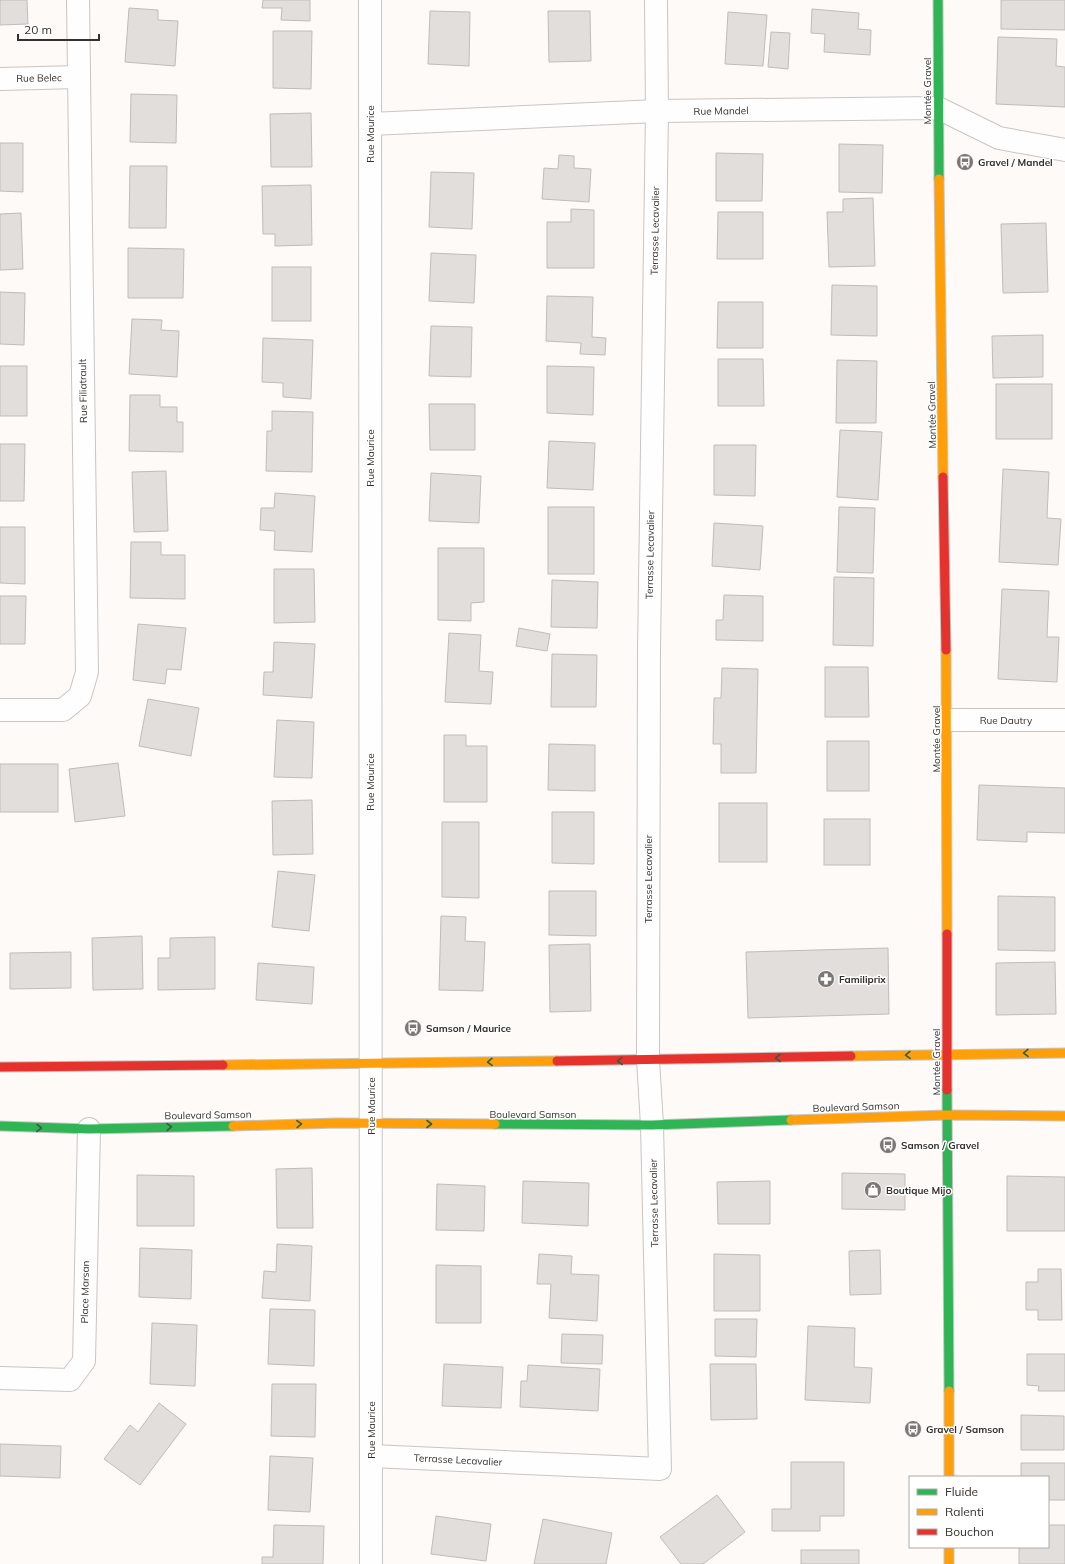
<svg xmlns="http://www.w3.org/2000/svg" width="1065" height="1564" font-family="Mulish,sans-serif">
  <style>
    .building { fill: #e2dedc; stroke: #bfbcba }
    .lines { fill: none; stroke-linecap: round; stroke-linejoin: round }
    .street-casing { stroke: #c8c5c3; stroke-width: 24 }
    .fast-casing { stroke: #c8c5c3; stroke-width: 11 }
    .slow-casing { stroke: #c8c5c3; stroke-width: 11 }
    .jam-casing { stroke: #c8c5c3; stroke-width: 11 }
    .street { stroke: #fffefe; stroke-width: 22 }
    .fast { stroke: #30b455; stroke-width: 9 }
    .slow { stroke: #ff9f0a; stroke-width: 9 }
    .jam { stroke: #e5322d; stroke-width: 9 }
    .oneway { stroke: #335e3b }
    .labels { text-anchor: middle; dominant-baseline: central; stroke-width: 3; stroke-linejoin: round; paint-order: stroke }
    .street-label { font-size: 10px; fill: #34302d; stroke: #fff }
    .poi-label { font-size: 10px; font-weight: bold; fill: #34302d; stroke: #fff; text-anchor: start }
  </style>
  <rect width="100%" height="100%" fill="#fdfaf8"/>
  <!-- building -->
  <g class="building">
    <polygon points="0,0 27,0 28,24 0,25"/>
    <polygon points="263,0 310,0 310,21 281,20 282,8 262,8"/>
    <polygon points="1001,0 1065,0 1065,30 1001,29"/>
    <polygon points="129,8 158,10 158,20 178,21 175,66 125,62"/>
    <polygon points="812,9 859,13 858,29 871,30 870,55 824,52 825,34 811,33"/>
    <polygon points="430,11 470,12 469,66 428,64"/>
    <polygon points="548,11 590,11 591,61 549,62"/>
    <polygon points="728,12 767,15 763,66 725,64"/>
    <polygon points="273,31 312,31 311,89 273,88"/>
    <polygon points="771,32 790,33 788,69 768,67"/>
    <polygon points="998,37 1057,39 1056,66 1065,67 1065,107 996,104"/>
    <polygon points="131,94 177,95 176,143 130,142"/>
    <polygon points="311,113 312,167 271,167 270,114"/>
    <polygon points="0,143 23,143 23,192 0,191"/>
    <polygon points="839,144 883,145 882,193 839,192"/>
    <polygon points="716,153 763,154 762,201 716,201"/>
    <polygon points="559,155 574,156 574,168 591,169 589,202 542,199 544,168 558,169"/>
    <polygon points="130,166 167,166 166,228 129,228"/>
    <polygon points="431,172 474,173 472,229 429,227"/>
    <polygon points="311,185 312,245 275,246 275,234 263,234 262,186"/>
    <polygon points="873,198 875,266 829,267 827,212 843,212 843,199"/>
    <polygon points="571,209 594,210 594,268 547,268 547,222 571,222"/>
    <polygon points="718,212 763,212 763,259 717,259"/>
    <polygon points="21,213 23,269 0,270 0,214"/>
    <polygon points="1046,223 1048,292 1003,293 1001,224"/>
    <polygon points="128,248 184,249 183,298 128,298"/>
    <polygon points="431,253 476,255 474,303 429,301"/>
    <rect x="272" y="267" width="39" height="54"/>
    <polygon points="832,285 877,286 877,336 831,335"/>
    <polygon points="0,292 25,293 24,345 0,344"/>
    <polygon points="547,296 593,297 592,337 606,338 605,355 580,354 581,343 546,341"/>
    <polygon points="718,302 763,302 763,348 717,348"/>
    <polygon points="132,319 162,320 161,330 179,331 177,377 129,374"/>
    <polygon points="431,326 472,327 471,377 429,376"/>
    <polygon points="1043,335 1043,377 993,378 992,336"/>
    <polygon points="263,338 313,340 311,399 283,397 283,383 262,382"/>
    <polygon points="718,359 763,359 764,406 718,406"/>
    <polygon points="837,360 877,361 876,423 836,423"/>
    <rect x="0" y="366" width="27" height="50"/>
    <polygon points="547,366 594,367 593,415 547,413"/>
    <rect x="996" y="384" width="56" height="55"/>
    <polygon points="130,395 160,395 160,407 177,407 177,422 183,422 183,452 129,451"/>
    <polygon points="429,404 475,404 475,450 430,450"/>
    <polygon points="272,411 313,412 312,472 266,471 267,431 272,431"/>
    <polygon points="840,430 882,432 878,500 837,497"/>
    <polygon points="549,441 595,443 593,490 547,488"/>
    <polygon points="0,444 25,444 24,501 0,501"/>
    <polygon points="714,445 756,445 755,496 714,495"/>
    <polygon points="1003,469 1049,472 1047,518 1061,519 1058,565 999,562"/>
    <polygon points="166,471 168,531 134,532 132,472"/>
    <polygon points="431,473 481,476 479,523 429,521"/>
    <polygon points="275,493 315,496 312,552 274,550 275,531 260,530 261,508 274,508"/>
    <rect x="548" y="507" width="46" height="67"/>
    <polygon points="839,507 875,508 873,573 837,572"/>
    <polygon points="714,523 763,526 760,570 712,566"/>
    <polygon points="0,527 25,527 25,584 0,583"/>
    <polygon points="131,542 161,542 161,555 185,555 185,599 130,598"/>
    <polygon points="438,548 484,548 484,602 471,603 471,621 438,620"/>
    <polygon points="274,569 314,569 315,622 274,623"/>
    <polygon points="834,577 874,578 873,646 833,645"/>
    <polygon points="552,580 598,582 597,628 551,627"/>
    <polygon points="1002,589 1049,591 1047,637 1059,637 1057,682 998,679"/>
    <polygon points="724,595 763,596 763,641 716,640 716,620 723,620"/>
    <polygon points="0,596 26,596 25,644 0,644"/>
    <polygon points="138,624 186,628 181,670 167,669 165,684 133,680"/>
    <polygon points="519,628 550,634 547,651 516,646"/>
    <polygon points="449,633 481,635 479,671 493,672 491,704 445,702"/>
    <polygon points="274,642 315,644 312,698 263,695 264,672 273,672"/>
    <polygon points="552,654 597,655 596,707 551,707"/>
    <polygon points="825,667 868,667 869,717 825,717"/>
    <polygon points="722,668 758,669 756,773 721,773 721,744 713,744 714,698 721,698"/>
    <polygon points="148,699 199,708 191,756 139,746"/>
    <polygon points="277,720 314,722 312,778 274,777"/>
    <polygon points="444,735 466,735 466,746 487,746 487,802 444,802"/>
    <rect x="827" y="741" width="42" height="50"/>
    <polygon points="549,744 595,745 595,791 548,790"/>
    <polygon points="118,763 125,816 75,822 69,769"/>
    <rect x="0" y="764" width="58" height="48"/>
    <polygon points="979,785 1065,788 1065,833 1027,832 1027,842 977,840"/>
    <polygon points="312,800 313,854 273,855 272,801"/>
    <rect x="719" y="803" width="48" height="59"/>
    <polygon points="552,812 594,812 594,864 552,863"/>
    <rect x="824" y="819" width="46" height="46"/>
    <polygon points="442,822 479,822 479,898 442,897"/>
    <polygon points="278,871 315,875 309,931 272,927"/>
    <polygon points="549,891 596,891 596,936 549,935"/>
    <polygon points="998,896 1055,897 1055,951 998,950"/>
    <polygon points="441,916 466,917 465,941 485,942 483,991 439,990"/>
    <polygon points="142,936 143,989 93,990 92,938"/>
    <polygon points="215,937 215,989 158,990 158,958 170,958 170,938"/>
    <polygon points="590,944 591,1011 550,1012 549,945"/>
    <polygon points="888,948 889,1014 748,1018 746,952"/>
    <polygon points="71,952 71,988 10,989 10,953"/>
    <polygon points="1055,962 1056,1014 996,1015 996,963"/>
    <polygon points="258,963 314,967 312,1004 256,1000"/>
    <polygon points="312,1168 313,1228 277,1228 276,1169"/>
    <polygon points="842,1173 905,1174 905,1210 842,1209"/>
    <polygon points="137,1175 194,1176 194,1226 137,1226"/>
    <polygon points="1007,1176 1065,1177 1065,1231 1007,1231"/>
    <polygon points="523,1181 589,1183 588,1226 522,1223"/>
    <polygon points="770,1181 770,1224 718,1224 717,1182"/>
    <polygon points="437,1184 485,1186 484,1231 436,1230"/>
    <polygon points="277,1244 312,1246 310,1301 262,1298 264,1271 276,1272"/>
    <polygon points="140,1248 192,1250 191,1299 139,1297"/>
    <polygon points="880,1250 881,1294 850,1295 849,1251"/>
    <polygon points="539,1254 572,1256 571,1274 599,1275 597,1321 549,1318 551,1284 537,1284"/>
    <polygon points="714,1254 760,1255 760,1311 714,1311"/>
    <polygon points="436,1265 481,1266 481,1323 436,1323"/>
    <polygon points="1038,1269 1061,1269 1062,1320 1038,1320 1038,1310 1026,1310 1026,1282 1038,1282"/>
    <polygon points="270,1309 315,1310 314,1366 268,1364"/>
    <polygon points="715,1319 757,1319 756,1357 715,1356"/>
    <polygon points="152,1323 197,1325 195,1386 150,1384"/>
    <polygon points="808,1326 855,1328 854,1367 872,1368 870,1403 805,1400"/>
    <polygon points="562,1334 603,1335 602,1364 561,1363"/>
    <polygon points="1027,1354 1065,1354 1065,1391 1038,1391 1039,1386 1027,1385"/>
    <polygon points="444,1364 503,1367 501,1408 442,1406"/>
    <polygon points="710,1364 756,1364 757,1419 711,1420"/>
    <polygon points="528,1365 600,1369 598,1411 520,1407 521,1381 527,1381"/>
    <polygon points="272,1384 316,1384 315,1437 271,1436"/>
    <polygon points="159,1403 186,1424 140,1485 104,1459 130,1425 138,1432"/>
    <polygon points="1021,1415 1064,1416 1064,1450 1021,1450"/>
    <polygon points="0,1444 61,1446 60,1478 0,1476"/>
    <polygon points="270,1456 313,1458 310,1512 268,1510"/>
    <polygon points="791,1462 844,1462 844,1516 820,1516 820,1531 772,1531 772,1509 791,1509"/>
    <polygon points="1021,1463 1065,1463 1065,1500 1048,1500 1048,1477 1021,1477"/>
    <polygon points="717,1495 745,1532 703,1564 681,1564 660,1537"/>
    <polygon points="436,1516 491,1524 486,1561 431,1554"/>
    <polygon points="543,1519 612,1533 606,1564 534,1564"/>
    <polygon points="274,1525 324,1526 323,1564 262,1564 262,1557 273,1557"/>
    <polygon points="1048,1525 1065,1525 1065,1564 1019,1564 1019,1547 1048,1547"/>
    <rect x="801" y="1550" width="58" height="14"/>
  </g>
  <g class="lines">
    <!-- street casing -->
    <g class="street-casing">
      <g id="street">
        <polyline points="370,0 371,1564"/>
        <polyline points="0,79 79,77"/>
        <polyline points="370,124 657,111 938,108 999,138 1065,150"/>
        <polyline points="0,710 63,710 80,696 87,672 78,0"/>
        <polyline points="947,720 1065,720"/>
        <polyline points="0,1378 70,1380 84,1361 89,1129"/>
        <polyline points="371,1456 660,1469 652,1125 648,1060 649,650 657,111 656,0"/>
      </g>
    </g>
    <!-- fast casing -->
    <g class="fast-casing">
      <g id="fast">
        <polyline points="938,0 939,179"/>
        <polyline points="947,1090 949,1391"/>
        <polyline points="495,1124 652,1125 791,1120"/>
        <polyline points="0,1126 89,1129 233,1126"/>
      </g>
    </g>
    <!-- slow casing -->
    <g class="slow-casing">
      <g id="slow">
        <polyline points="939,179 943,477"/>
        <polyline points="946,650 947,934"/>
        <polyline points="851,1056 1065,1053"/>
        <polyline points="223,1065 557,1061"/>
        <polyline points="791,1120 947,1115 1065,1116"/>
        <polyline points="233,1126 337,1123 495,1124"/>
        <polyline points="949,1391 949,1477"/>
        <polyline points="949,1547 949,1564"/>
      </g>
    </g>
    <!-- jam casing -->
    <g class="jam-casing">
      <g id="jam">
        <polyline points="943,477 946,650"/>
        <polyline points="947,934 947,1090"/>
        <polyline points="557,1061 851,1056"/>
        <polyline points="0,1067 223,1065"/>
      </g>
    </g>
    <!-- street -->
    <use href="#street" class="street"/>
    <!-- fast -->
    <use href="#fast" class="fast"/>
    <!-- slow -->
    <use href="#slow" class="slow"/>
    <!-- jam -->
    <use href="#jam" class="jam"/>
  </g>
  <!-- one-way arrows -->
  <defs><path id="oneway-chevron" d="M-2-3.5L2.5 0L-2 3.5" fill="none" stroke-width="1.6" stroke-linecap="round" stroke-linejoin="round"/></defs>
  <g class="oneway">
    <use href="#oneway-chevron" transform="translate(1026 1053) rotate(179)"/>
    <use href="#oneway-chevron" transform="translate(908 1055) rotate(179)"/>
    <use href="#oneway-chevron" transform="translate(778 1058) rotate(179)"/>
    <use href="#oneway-chevron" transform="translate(620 1061) rotate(179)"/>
    <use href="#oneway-chevron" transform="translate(490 1062) rotate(179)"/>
    <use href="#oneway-chevron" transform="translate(299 1124) rotate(-1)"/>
    <use href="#oneway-chevron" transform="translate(429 1124)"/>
    <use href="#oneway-chevron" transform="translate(169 1127) rotate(-1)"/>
    <use href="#oneway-chevron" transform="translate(39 1128) rotate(2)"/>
  </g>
  <!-- icons -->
  <defs>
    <g id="bus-disc" transform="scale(0.9)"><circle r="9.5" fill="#7a7774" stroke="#fff"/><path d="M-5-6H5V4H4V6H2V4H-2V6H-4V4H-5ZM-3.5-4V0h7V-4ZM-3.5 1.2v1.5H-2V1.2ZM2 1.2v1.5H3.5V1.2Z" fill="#fff"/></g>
    <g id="pharmacy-disc" transform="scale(0.9)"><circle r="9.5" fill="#7a7774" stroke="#fff"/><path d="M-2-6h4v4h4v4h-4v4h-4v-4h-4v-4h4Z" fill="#fff"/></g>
    <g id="shop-disc" transform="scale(0.9)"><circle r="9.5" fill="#7a7774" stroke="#fff"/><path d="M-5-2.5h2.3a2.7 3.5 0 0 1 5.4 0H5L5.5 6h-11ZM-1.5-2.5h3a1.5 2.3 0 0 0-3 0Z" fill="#fff"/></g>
  </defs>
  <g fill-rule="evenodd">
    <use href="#bus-disc" x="965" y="162"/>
    <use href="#pharmacy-disc" x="826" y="979"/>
    <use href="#bus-disc" x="413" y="1028"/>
    <use href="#bus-disc" x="888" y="1145"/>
    <use href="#shop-disc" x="873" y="1190"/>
    <use href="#bus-disc" x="913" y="1429"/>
  </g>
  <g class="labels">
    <!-- street labels -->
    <g class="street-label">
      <text transform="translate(39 78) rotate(-1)">Rue Belec</text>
      <text transform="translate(927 91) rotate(-90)">Montée Gravel</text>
      <text transform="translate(721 111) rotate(-1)">Rue Mandel</text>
      <text transform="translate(370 134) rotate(-90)">Rue Maurice</text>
      <text transform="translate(655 231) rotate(-89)">Terrasse Lecavalier</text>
      <text transform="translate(83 391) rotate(-91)">Rue Filiatrault</text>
      <text transform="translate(932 415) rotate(-91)">Montée Gravel</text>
      <text transform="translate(370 458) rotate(-90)">Rue Maurice</text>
      <text transform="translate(650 555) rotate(-89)">Terrasse Lecavalier</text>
      <text x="1006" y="720">Rue Dautry</text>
      <text transform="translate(936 739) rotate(-90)">Montée Gravel</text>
      <text transform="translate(370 782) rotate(-90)">Rue Maurice</text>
      <text transform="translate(648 879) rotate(-90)">Terrasse Lecavalier</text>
      <text transform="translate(936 1062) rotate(-90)">Montée Gravel</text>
      <text transform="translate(371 1106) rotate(-90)">Rue Maurice</text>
      <text transform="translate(856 1107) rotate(-2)">Boulevard Samson</text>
      <text x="533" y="1114">Boulevard Samson</text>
      <text transform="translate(208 1115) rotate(-1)">Boulevard Samson</text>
      <text transform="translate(654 1203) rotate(-91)">Terrasse Lecavalier</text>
      <text transform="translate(85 1292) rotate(-89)">Place Marsan</text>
      <text transform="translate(371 1430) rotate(-90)">Rue Maurice</text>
      <text transform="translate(458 1460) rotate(3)">Terrasse Lecavalier</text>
    </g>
    <!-- poi labels -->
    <g class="poi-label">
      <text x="978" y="162">Gravel / Mandel</text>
      <text x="839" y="979">Familiprix</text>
      <text x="426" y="1028">Samson / Maurice</text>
      <text x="901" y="1145">Samson / Gravel</text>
      <text x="886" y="1190">Boutique Mijo</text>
      <text x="926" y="1429">Gravel / Samson</text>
    </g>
  </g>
  <!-- legend -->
  <rect x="909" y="1476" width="140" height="72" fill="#ffffff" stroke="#aeacab"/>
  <rect x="917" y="1489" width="20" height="6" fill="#30b455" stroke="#aeacab"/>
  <text x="945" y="1496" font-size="12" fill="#34302d">Fluide</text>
  <rect x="917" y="1509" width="20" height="6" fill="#ff9f0a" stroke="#aeacab"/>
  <text x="945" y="1516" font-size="12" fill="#34302d">Ralenti</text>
  <rect x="917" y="1529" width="20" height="6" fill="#e5322d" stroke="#aeacab"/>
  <text x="945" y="1536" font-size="12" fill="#34302d">Bouchon</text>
  <!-- scale -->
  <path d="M18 34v6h81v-6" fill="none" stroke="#34302d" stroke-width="2"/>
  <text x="24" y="34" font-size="12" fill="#34302d" stroke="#ffffff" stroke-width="3" paint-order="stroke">20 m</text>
</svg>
